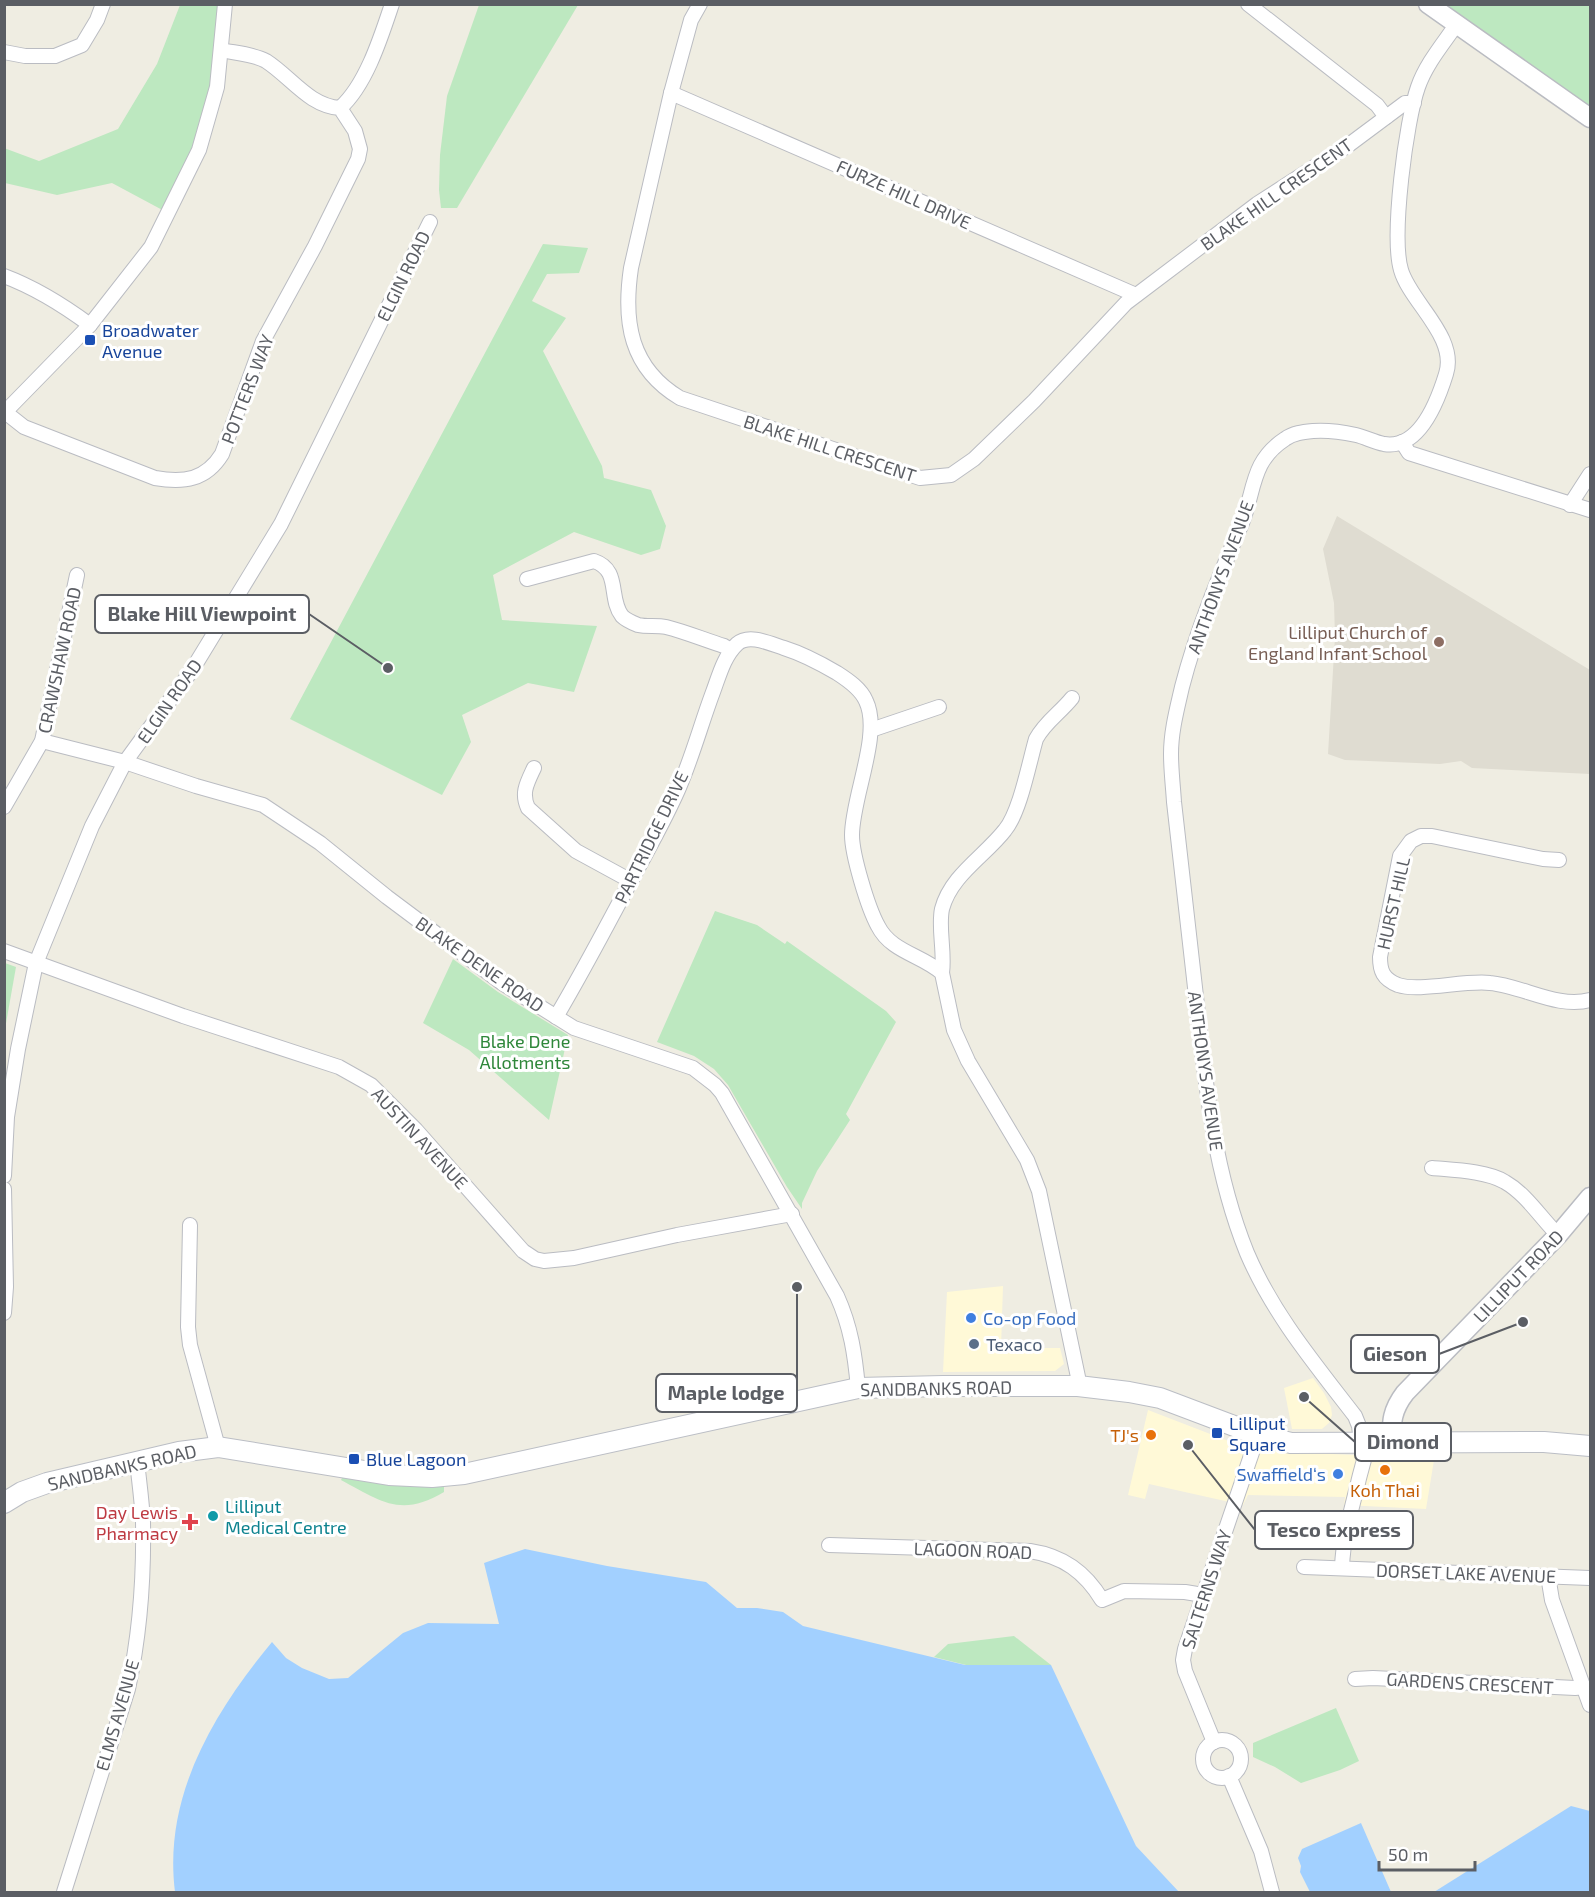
<svg xmlns="http://www.w3.org/2000/svg" width="1595" height="1897" font-family="'Exo 2',sans-serif">
  <style>
    .commercial { fill: #fff9d7 }
    .education { fill: #dfdcd1 }
    .green { fill: #bde8c0 }
    .water { fill: #a2d0ff }
    .lines { fill: none; stroke-linecap: round; stroke-linejoin: round }
    .minor-casing { stroke: #babcc2; stroke-width: 16 }
    .tertiary-casing { stroke: #babcc2; stroke-width: 21 }
    .secondary-casing { stroke: #bbbec5; stroke-width: 22 }
    .minor { stroke: #fff; stroke-width: 14 }
    .tertiary { stroke: #fff; stroke-width: 18 }
    .secondary { stroke: #fff; stroke-width: 20 }
    .transit-dot { fill: #1a4fb4; stroke: #fff; stroke-width: 2 }
    .education-dot { fill: #8d6e63; stroke: #fff; stroke-width: 2 }
    .shop-dot { fill: #3f7fe0; stroke: #fff; stroke-width: 2 }
    .service-dot { fill: #5c6f8a; stroke: #fff; stroke-width: 2 }
    .food-dot { fill: #e8710a; stroke: #fff; stroke-width: 2 }
    .culture-dot { fill: #0f9aa8; stroke: #fff; stroke-width: 2 }
    .health-dot { fill: #e0444e; stroke: #fff; stroke-width: 2 }
    .labels { text-anchor: middle; dominant-baseline: central; stroke-width: 6; stroke-linejoin: round; paint-order: stroke }
    .street-label { font-size: 18px; fill: #5b5e64; stroke: #fff }
    .transit-label { font-size: 18px; fill: #164399; stroke: #fff; text-anchor: start }
    .education-label { font-size: 18px; fill: #785e54; stroke: #fff; text-anchor: end }
    .park-label { font-size: 18px; fill: #2f873a; stroke: #fff }
    .shop-label { font-size: 18px; fill: #366cbe; stroke: #fff; text-anchor: start }
    .service-label { font-size: 18px; fill: #4e5e75; stroke: #fff; text-anchor: start }
    .food-label { font-size: 18px; fill: #c56008; stroke: #fff; text-anchor: end }
    .culture-label { font-size: 18px; fill: #0d838f; stroke: #fff; text-anchor: start }
    .health-label { font-size: 18px; fill: #be3a42; stroke: #fff; text-anchor: end }
    .leader { fill: none; stroke: #5b5e64; stroke-width: 2 }
    .callout-dot { fill: #5b5e64; stroke: #fff; stroke-width: 2 }
    .callout { fill: #fff; stroke: #5b5e64; stroke-width: 2 }
    .callout-label { font-size: 20px; text-anchor: middle; font-weight: bold; fill: #5b5e64 }
  </style>
  <rect width="100%" height="100%" fill="#efede2"/>
  <!-- commercial -->
  <g class="commercial">
    <polygon points="1003,1286 1001,1348 1060,1348 1064,1364 1055,1371 943,1372 947,1292"/>
    <polygon points="1313,1378 1324,1393 1331,1407 1332,1415 1329,1423 1322,1429 1292,1429 1284,1388"/>
    <polygon points="1148,1410 1244,1447 1269,1451 1373,1456 1435,1454 1426,1509 1344,1505 1345,1497 1248,1495 1243,1505 1149,1484 1145,1499 1128,1495"/>
  </g>
  <!-- education -->
  <polygon class="education" points="1337,516 1590,670 1590,774 1472,768 1461,761 1440,764 1345,760 1328,754 1335,637 1334,603 1323,549"/>
  <!-- green -->
  <g class="green">
    <polygon points="180,5 225,5 217,87 168,213 112,183 57,195 5,183 4,148 39,161 118,129 157,64"/>
    <polygon points="479,5 578,5 457,208 441,208 439,190 440,155 447,96"/>
    <polygon points="1428,5 1590,5 1590,118"/>
    <polygon points="543,244 588,248 579,273 547,274 532,301 566,318 543,351 602,466 604,478 651,490 666,526 660,549 641,555 574,532 493,575 502,620 597,626 574,692 528,683 462,715 471,742 442,795 290,719"/>
    <polygon points="715,911 757,925 785,944 787,941 886,1011 896,1022 846,1114 850,1120 817,1171 802,1203 802,1209 787,1187 728,1085 714,1069 694,1056 657,1042"/>
    <polygon points="453,959 498,992 568,1035 549,1120 469,1050 423,1023"/>
    <polygon points="5,963 16,967 5,1029 4,963"/>
    <path d="M343,1476L440,1482L444,1487V1492C401,1518 380,1501 341,1480Z"/>
    <polygon points="1014,1636 1051,1665 966,1665 934,1657 948,1644"/>
    <polygon points="1336,1708 1359,1761 1340,1770 1301,1783 1275,1767 1253,1757 1253,1743"/>
  </g>
  <!-- water -->
  <g class="water">
    <path d="M525,1549L607,1566L706,1582L737,1608H757L783,1612L803,1626L965,1665H1051L1136,1846L1179,1892H175C163,1797 213,1713 272,1642L286,1658L302,1668L329,1679L348,1678L403,1633L428,1623L499,1624L484,1563Z"/>
    <polygon points="1571,1806 1590,1811 1590,1892 1434,1892"/>
    <polygon points="1361,1823 1391,1892 1310,1892 1300,1872 1301,1866 1298,1858 1302,1849"/>
  </g>
  <g class="lines">
    <!-- minor casing -->
    <g class="minor-casing">
      <g id="minor">
        <path d="M700,4L691,20L671,93L631,268C623,322 630,368 680,398L920,478L951,475L974,459L1034,401L1126,303L1257,204L1350,144L1405,103H1414"/>
        <polyline points="1248,4 1377,105 1386,117"/>
        <polyline points="4,52 25,56 55,56 82,45 97,20 103,4"/>
        <polyline points="671,93 1136,295"/>
        <path d="M340,108C366,85 381,37 392,4"/>
        <path d="M4,276C36,288 63,305 90,325"/>
        <path d="M5,412L24,427L155,478C184,483 206,480 222,454L263,341L315,246L358,159L360,149L355,131L340,108C309,106 291,77 266,61C254,54 235,53 221,50"/>
        <polyline points="4,413 90,325 151,247 199,150 217,87 225,4"/>
        <polyline points="1402,442 1409,453 1590,510"/>
        <polyline points="1570,505 1590,474"/>
        <path d="M527,579L594,561C621,570 608,598 622,616C626,620 633,623 638,625C647,627 657,625 666,627C686,632 705,640 724,646L731,650"/>
        <polyline points="871,730 939,707"/>
        <path d="M42,741L125,762L196,786L263,805L320,843L387,897L502,983L574,1028L693,1068L715,1085L722,1093L837,1296C851,1327 855,1355 858,1388"/>
        <path d="M534,768C527,783 521,793 528,808L576,851L631,881"/>
        <polyline points="4,807 42,741 77,575"/>
        <path d="M1559,860L1543,859L1432,836H1421L1411,841L1400,856L1380,957C1380,971 1383,979 1398,985C1420,992 1464,980 1490,983C1523,986 1558,1009 1590,1000"/>
        <polyline points="4,951 183,1016 339,1067 371,1085 416,1130 523,1251 535,1259 544,1261 574,1258 677,1235 792,1214"/>
        <path d="M942,973C945,952 938,928 942,909C951,875 985,856 1005,830C1020,812 1029,763 1036,739C1045,722 1060,713 1072,698"/>
        <path d="M556,1017C581,975 603,933 626,890C644,857 663,824 678,790C692,758 701,724 713,692C719,676 724,656 737,644C749,633 771,644 784,648C803,654 820,663 837,673C848,680 861,689 866,701C882,734 852,797 852,835C852,855 868,908 878,926C891,952 922,955 942,973L954,1030L968,1061L1027,1160L1039,1191L1078,1377V1386"/>
        <path d="M1432,1168C1454,1170 1487,1171 1505,1182C1526,1194 1541,1218 1558,1235"/>
        <polyline points="4,1176 7,1117 18,1049 36,963 92,826 125,762 192,670 281,524 430,222"/>
        <polyline points="4,1189 6,1287 4,1313"/>
        <polyline points="190,1225 188,1327 190,1345 218,1447"/>
        <path d="M1361,1442L1359,1426L1355,1416C1315,1364 1273,1314 1247,1253C1215,1174 1206,1090 1197,1005C1189,938 1182,870 1174,802C1173,786 1171,770 1171,754C1171,731 1177,709 1182,687C1197,629 1219,577 1242,523C1255,490 1251,461 1285,439C1293,433 1303,432 1313,431C1327,430 1342,432 1356,435C1365,437 1374,442 1384,444C1420,450 1438,400 1446,374C1458,337 1410,302 1401,270C1391,236 1406,121 1418,87C1426,64 1443,44 1456,25"/>
        <path d="M829,1545L1030,1551C1063,1556 1085,1572 1102,1600L1124,1591L1185,1592L1203,1595"/>
        <polyline points="1304,1567 1590,1578"/>
        <path d="M1342,1567C1343,1539 1351,1511 1358,1483C1361,1469 1366,1457 1367,1442"/>
        <polyline points="1548,1576 1552,1600 1590,1705"/>
        <polyline points="1355,1679 1373,1678 1575,1688 1584,1687"/>
        <circle cx="1222" cy="1759" r="19"/>
        <polyline points="1214,1742 1185,1671 1183,1660 1185,1649 1258,1435"/>
        <polyline points="1229,1776 1261,1851 1272,1892"/>
        <path d="M64,1892L128,1689C140,1634 144,1578 143,1522C142,1501 139,1481 137,1461"/>
      </g>
    </g>
    <!-- tertiary casing -->
    <g class="tertiary-casing">
      <g id="tertiary">
        <polyline points="1428,4 1590,118"/>
        <path d="M1392,1442C1391,1422 1392,1410 1405,1393L1558,1235L1590,1197"/>
      </g>
    </g>
    <!-- secondary casing -->
    <g class="secondary-casing">
      <polyline id="secondary" points="4,1503 22,1492 47,1483 179,1452 218,1447 389,1475 432,1477 464,1474 858,1388 943,1386 1078,1386 1129,1392 1160,1398 1258,1435 1291,1443 1544,1442 1590,1446"/>
    </g>
    <!-- minor -->
    <use href="#minor" class="minor"/>
    <!-- tertiary -->
    <use href="#tertiary" class="tertiary"/>
    <!-- secondary -->
    <use href="#secondary" class="secondary"/>
  </g>
  <!-- markers -->
  <g class="transit-dot">
    <rect x="84" y="334" width="12" height="12" rx="3"/>
    <rect x="1211" y="1427" width="12" height="12" rx="3"/>
    <rect x="348" y="1453" width="12" height="12" rx="3"/>
  </g>
  <circle class="education-dot" cx="1439" cy="642" r="6"/>
  <g class="shop-dot">
    <circle cx="971" cy="1318" r="6"/>
    <circle cx="1338" cy="1474" r="6"/>
  </g>
  <circle class="service-dot" cx="974" cy="1344" r="6"/>
  <g class="food-dot">
    <circle cx="1151" cy="1435" r="6"/>
    <circle cx="1385" cy="1470" r="6"/>
  </g>
  <circle class="culture-dot" cx="213" cy="1516" r="6"/>
  <path class="health-dot" d="M187 1513h6v6h6v6h-6v6h-6v-6h-6v-6h6z"/>
  <g class="labels">
    <!-- street labels -->
    <g class="street-label">
      <text transform="translate(904 194) rotate(24)">FURZE HILL DRIVE</text>
      <text transform="translate(1276 194) rotate(-35)">BLAKE HILL CRESCENT</text>
      <text transform="translate(403 276) rotate(-64)">ELGIN ROAD</text>
      <text transform="translate(247 389) rotate(-69)">POTTERS WAY</text>
      <text transform="translate(830 448) rotate(18)">BLAKE HILL CRESCENT</text>
      <text transform="translate(1220 577) rotate(-70)">ANTHONYS AVENUE</text>
      <text transform="translate(59 660) rotate(-78)">CRAWSHAW ROAD</text>
      <text transform="translate(169 701) rotate(-55)">ELGIN ROAD</text>
      <text transform="translate(651 837) rotate(-64)">PARTRIDGE DRIVE</text>
      <text transform="translate(1393 903) rotate(-77)">HURST HILL</text>
      <text transform="translate(480 964) rotate(35)">BLAKE DENE ROAD</text>
      <text transform="translate(1206 1071) rotate(82)">ANTHONYS AVENUE</text>
      <text transform="translate(420 1138) rotate(47)">AUSTIN AVENUE</text>
      <text transform="translate(1518 1276) rotate(-46)">LILLIPUT ROAD</text>
      <text transform="translate(936 1388) rotate(-1)">SANDBANKS ROAD</text>
      <text transform="translate(122 1467) rotate(-13)">SANDBANKS ROAD</text>
      <text transform="translate(973 1550) rotate(2)">LAGOON ROAD</text>
      <text transform="translate(1466 1573) rotate(2)">DORSET LAKE AVENUE</text>
      <text transform="translate(1206 1589) rotate(-72)">SALTERNS WAY</text>
      <text transform="translate(1470 1683) rotate(3)">GARDENS CRESCENT</text>
      <text transform="translate(117 1715) rotate(-74)">ELMS AVENUE</text>
    </g>
    <!-- transit labels -->
    <g class="transit-label">
      <text x="102" y="330">Broadwater<tspan x="102" dy="21">Avenue</tspan></text>
      <text x="1229" y="1423">Lilliput<tspan x="1229" dy="21">Square</tspan></text>
      <text x="366" y="1459">Blue Lagoon</text>
    </g>
    <!-- education labels -->
    <g class="education-label">
      <text x="1427" y="632">Lilliput Church of<tspan x="1427" dy="21">England Infant School</tspan></text>
    </g>
    <!-- park labels -->
    <g class="park-label">
      <text x="525" y="1041">Blake Dene<tspan x="525" dy="21">Allotments</tspan></text>
    </g>
    <!-- shop labels -->
    <g class="shop-label">
      <text x="983" y="1318">Co-op Food</text>
      <text x="1326" y="1474" text-anchor="end">Swaffield‘s</text>
    </g>
    <!-- service labels -->
    <g class="service-label">
      <text x="986" y="1344">Texaco</text>
    </g>
    <!-- food labels -->
    <g class="food-label">
      <text x="1139" y="1435">TJ's</text>
      <text x="1385" y="1490" text-anchor="middle">Koh Thai</text>
    </g>
    <!-- culture labels -->
    <g class="culture-label">
      <text x="225" y="1506">Lilliput<tspan x="225" dy="21">Medical Centre</tspan></text>
    </g>
    <!-- health labels -->
    <g class="health-label">
      <text x="178" y="1512">Day Lewis<tspan x="178" dy="21">Pharmacy</tspan></text>
    </g>
  </g>
  <!-- callouts -->
  <path class="leader" d="M388 668L309 614M1523 1322L1439 1354M797 1287L797 1393M1304 1397L1355 1442M1188 1445L1255 1530"/>
  <g class="callout-dot">
    <circle cx="388" cy="668" r="6"/>
    <circle cx="1523" cy="1322" r="6"/>
    <circle cx="797" cy="1287" r="6"/>
    <circle cx="1304" cy="1397" r="6"/>
    <circle cx="1188" cy="1445" r="6"/>
  </g>
  <g class="callout">
    <rect x="95" y="595" width="214" height="38" rx="6"/>
    <rect x="1351" y="1335" width="88" height="38" rx="6"/>
    <rect x="656" y="1374" width="141" height="38" rx="6"/>
    <rect x="1355" y="1423" width="96" height="38" rx="6"/>
    <rect x="1255" y="1511" width="158" height="38" rx="6"/>
  </g>
  <g class="callout-label">
    <text x="202" y="621">Blake Hill Viewpoint</text>
    <text x="1395" y="1361">Gieson</text>
    <text x="726" y="1400">Maple lodge</text>
    <text x="1403" y="1449">Dimond</text>
    <text x="1334" y="1537">Tesco Express</text>
  </g>
  <!-- border -->
  <rect width="1595" height="1897" fill="none" stroke="#5b5e64" stroke-width="12"/>
  <!-- scale -->
  <path d="M1379 1861v9h96v-9" fill="none" stroke="#5b5e64" stroke-width="3"/>
  <text x="1388" y="1861" font-size="18" fill="#5b5e64" stroke="#ffffff" stroke-width="4.5" paint-order="stroke">50 m</text>
</svg>
